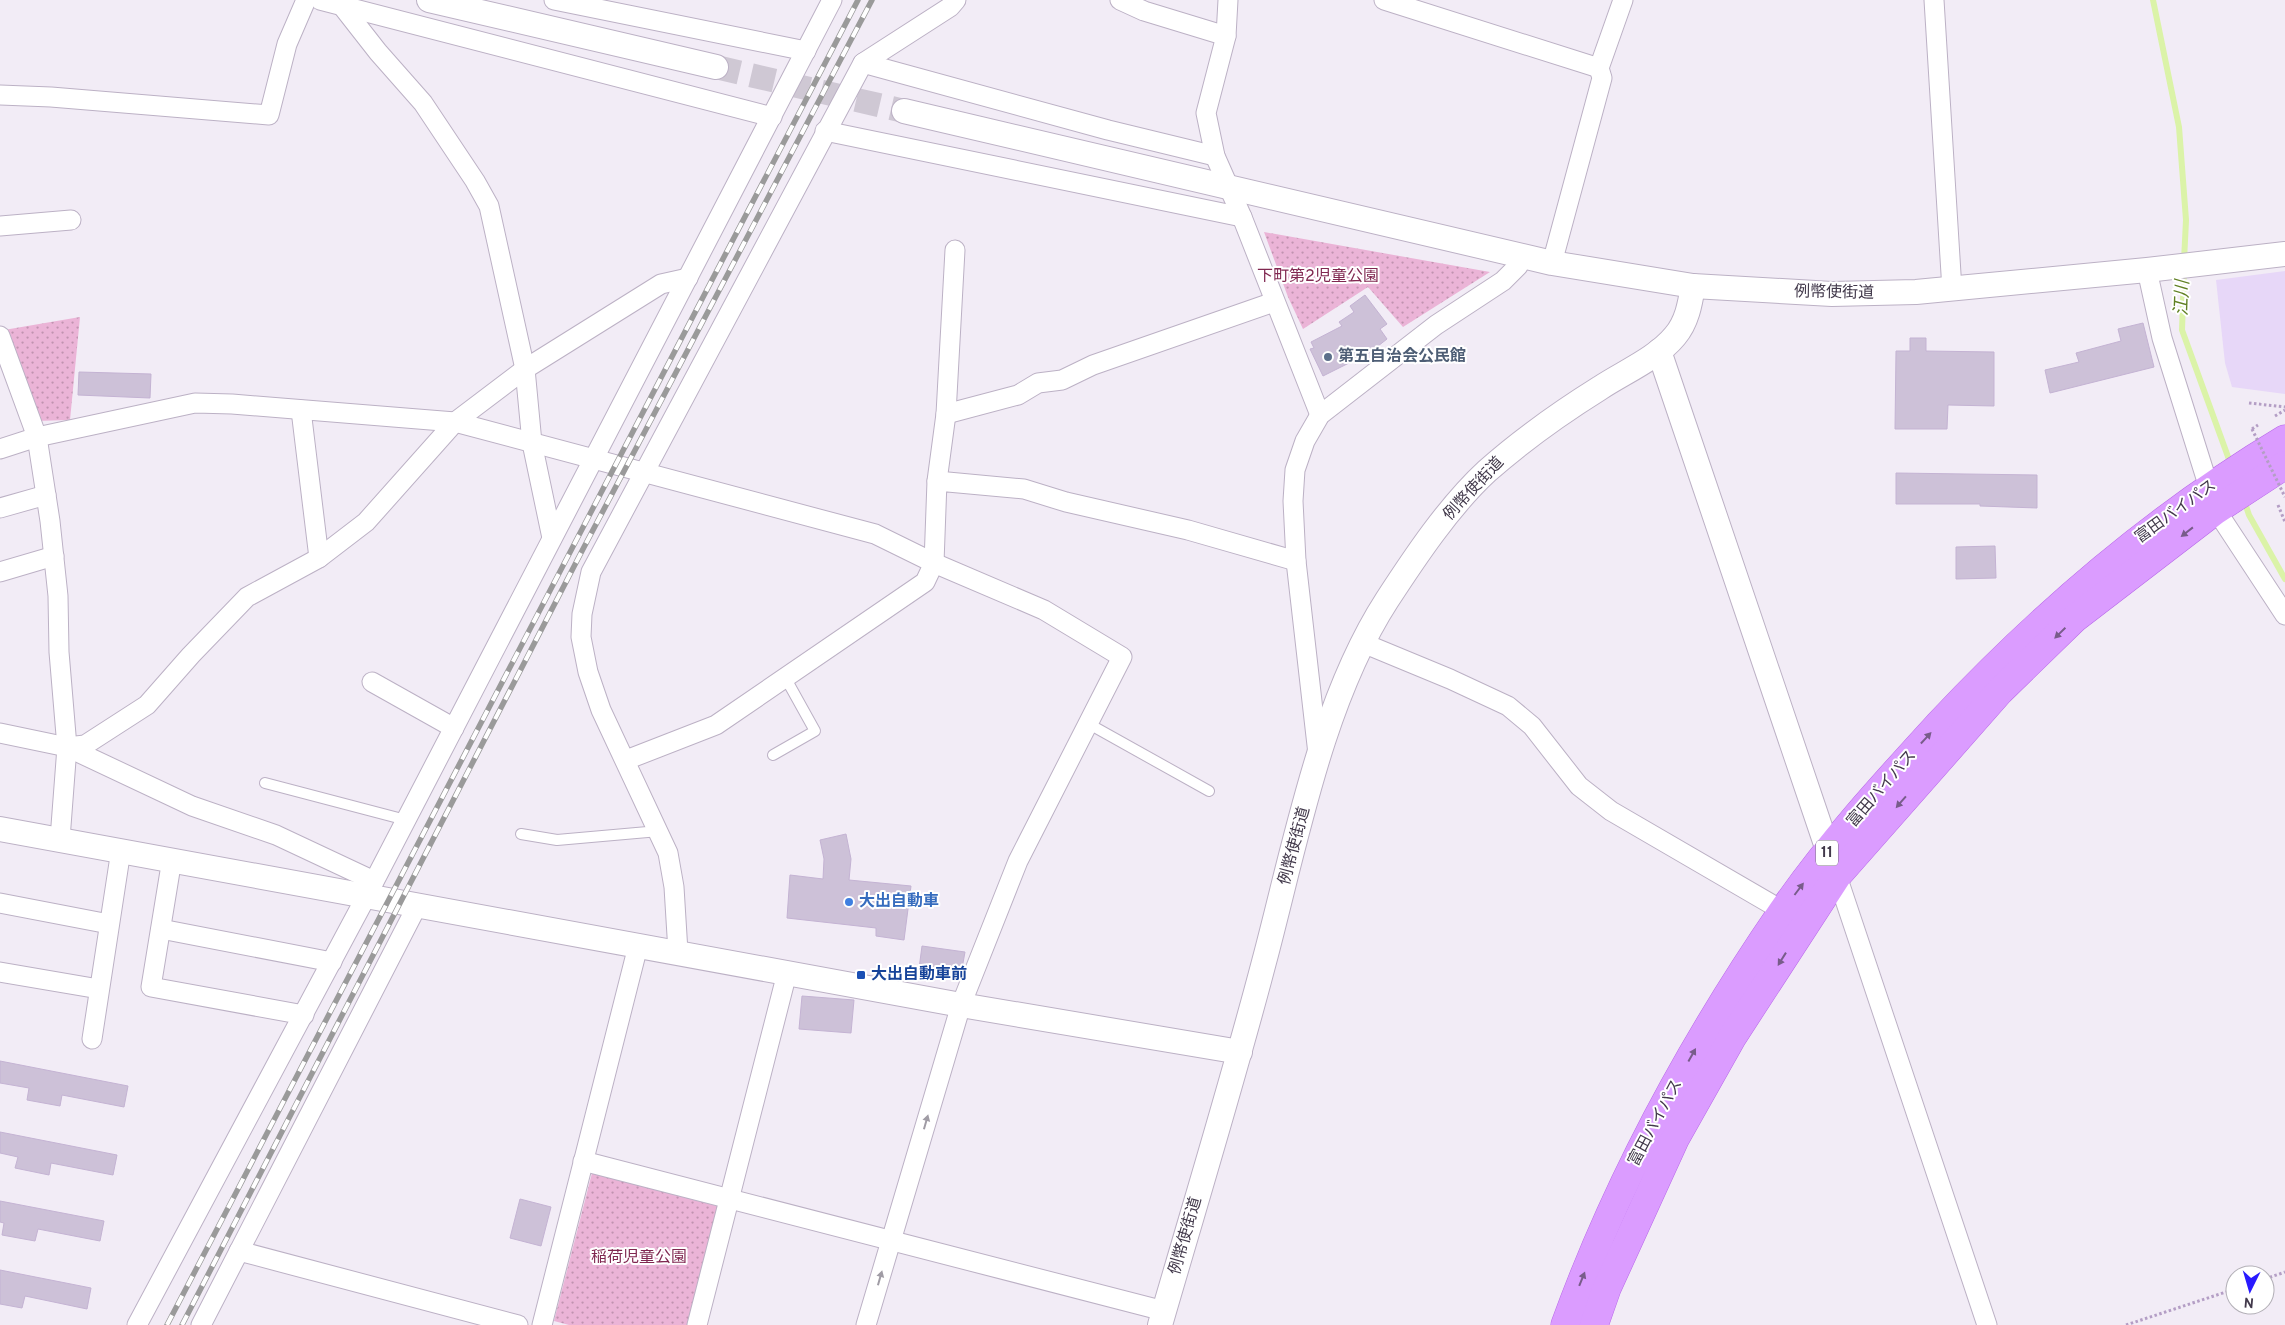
<svg xmlns="http://www.w3.org/2000/svg" width="2285" height="1325" font-family="Overpass,'Noto Sans JP',sans-serif">
  <style>
    .commercial { fill: #e7d7f8 }
    .park { fill: url(#park-dots) }
    .lines { fill: none; stroke-linecap: round; stroke-linejoin: round }
    .stream { stroke: #dbf3a8; stroke-width: 6 }
    .building { fill: #cdc1d8; stroke: #c4b3d3 }
    .tertiary-tunnel { stroke: #cfc8d4; stroke-width: 24; stroke-dasharray: 24 12; stroke-linecap: butt }
    .service-casing { stroke: #bcb1c5; stroke-width: 12 }
    .minor-casing { stroke: #bcb1c5; stroke-width: 21 }
    .tertiary-casing { stroke: #bcb1c5; stroke-width: 26 }
    .primary-casing { stroke: #b768e8; stroke-width: 29 }
    .path { stroke: #b49ec5; stroke-width: 3; stroke-dasharray: 2.5 2.5; stroke-linecap: butt }
    .service { stroke: #fff; stroke-width: 10 }
    .minor { stroke: #fff; stroke-width: 19 }
    .tertiary { stroke: #fff; stroke-width: 24 }
    .primary { stroke: #db9cff; stroke-width: 28 }
    .rail-casing { stroke: #9a9a9a; stroke-width: 5.5 }
    .rail { stroke: #fff; stroke-width: 4; stroke-dasharray: 11; stroke-linecap: butt }
    .path-bridge { stroke: #b49ec5; stroke-width: 3; stroke-dasharray: 2.5 2.5; stroke-linecap: butt }
    .oneway { fill: #785c8a }
    .oneway2 { fill: #a09ca5 }
    .service-dot { fill: #5c6f8a; stroke: #fff; stroke-width: 2 }
    .shop-dot { fill: #3f7fe0; stroke: #fff; stroke-width: 2 }
    .transit-dot { fill: #1a4fb4; stroke: #fff; stroke-width: 2 }
    .labels { text-anchor: middle; dominant-baseline: central; stroke-width: 4; stroke-linejoin: round; paint-order: stroke }
    .shield { fill: #fff; stroke: #7b7481; stroke-width: 1 }
    .shield-label { font-size: 15px; font-weight: bold; fill: #42394b }
    .park-label { font-size: 16px; fill: #802851; stroke: #fff }
    .street-label { font-size: 16px; fill: #42394b; stroke: #fff }
    .service-label { font-size: 16px; font-weight: bold; fill: #4e5e75; stroke: #fff; text-anchor: start }
    .shop-label { font-size: 16px; font-weight: bold; fill: #366cbe; stroke: #fff; text-anchor: start }
    .transit-label { font-size: 16px; font-weight: bold; fill: #164399; stroke: #fff; text-anchor: start }
    .water-label { font-size: 18px; font-style: italic; fill: #608023; stroke: #fff }
  </style>
  <defs>
    <pattern id="park-dots" width="8" height="8" patternUnits="userSpaceOnUse" patternTransform="scale(1.25)"><rect width="8" height="8" fill="#ebb4d7"/><path d="M2 2h.1M6 6h.1" fill="none" stroke="#c093b0" stroke-width="1.8" stroke-linecap="round"/></pattern>
  </defs>
  <rect width="100%" height="100%" fill="#f2ecf6"/>
  <!-- commercial -->
  <polygon class="commercial" points="2285,271 2285,394 2232,387 2225,363 2216,280"/>
  <!-- park -->
  <g class="park">
    <polygon points="1264,232 1490,272 1403,327 1368,287 1303,329 1288,297"/>
    <polygon points="80,317 70,420 35,421 4,330"/>
    <polygon points="592,1173 721,1207 691,1325 569,1325 554,1321"/>
  </g>
  <g class="lines">
    <!-- stream -->
    <g class="stream">
      <polyline points="2153,0 2179,127 2186,220 2184,261"/>
      <polyline points="2184,271 2182,330 2231,465"/>
      <polyline points="2244,500 2249,515 2285,579"/>
    </g>
  </g>
  <!-- building -->
  <g class="building">
    <polygon points="1365,295 1387,324 1380,329 1387,339 1355,364 1353,361 1323,376 1310,349 1314,348 1311,342 1342,326 1339,322 1354,312 1350,306"/>
    <polygon points="2143,323 2154,367 2050,393 2045,370 2079,362 2076,353 2121,341 2118,329"/>
    <polygon points="1910,338 1926,338 1926,351 1994,352 1994,406 1948,405 1947,429 1895,429 1896,351 1910,351"/>
    <polygon points="79,372 151,374 150,398 78,395"/>
    <polygon points="1896,473 2037,475 2037,508 1980,506 1980,504 1896,504"/>
    <polygon points="1995,546 1996,578 1956,579 1956,547"/>
    <polygon points="846,834 851,859 849,880 911,886 904,940 876,936 876,928 787,918 790,875 823,879 824,859 820,840"/>
    <polygon points="922,946 965,952 961,974 946,972 945,980 918,976"/>
    <polygon points="802,996 854,1000 851,1033 799,1029"/>
    <polygon points="0,1061 128,1086 124,1107 62,1095 60,1106 27,1100 29,1088 0,1083"/>
    <polygon points="0,1132 117,1155 113,1175 51,1163 49,1175 15,1168 18,1157 0,1153"/>
    <polygon points="520,1199 551,1207 541,1246 510,1238"/>
    <polygon points="0,1201 104,1221 100,1241 38,1229 35,1241 2,1235 4,1223 0,1222"/>
    <polygon points="0,1270 91,1288 87,1309 25,1296 22,1308 0,1304"/>
  </g>
  <g class="lines">
    <!-- tertiary-tunnel -->
    <polyline class="tertiary-tunnel" points="716,67 904,111"/>
    <!-- service casing -->
    <g class="service-casing">
      <g id="service">
        <polyline points="1089,724 1209,791"/>
        <polyline points="773,755 815,731 785,677"/>
        <polyline points="265,783 406,820"/>
        <polyline points="521,834 557,840 659,831"/>
      </g>
    </g>
    <!-- minor casing -->
    <g class="minor-casing">
      <g id="minor">
        <polyline points="320,0 772,117"/>
        <polyline points="554,0 806,51"/>
        <polyline points="1120,0 1144,11 1226,36"/>
        <polyline points="1228,0 1226,36 1206,113 1215,156 1242,217 1320,415"/>
        <polyline points="1384,0 1599,68"/>
        <polyline points="1934,0 1952,290"/>
        <polyline points="342,6 378,52 423,103 475,181 489,206 525,369 532,443 552,538"/>
        <polyline points="863,63 1108,130 1215,156"/>
        <polyline points="0,95 51,97 269,115 287,44 306,0"/>
        <polyline points="825,131 1242,217"/>
        <polyline points="0,226 71,220"/>
        <polyline points="1552,263 1602,78 1599,68 1623,0"/>
        <polyline points="2147,270 2162,338 2216,510 2285,615"/>
        <polyline points="0,336 37,437 50,521 58,596 59,652 67,747 60,839"/>
        <polyline points="301,410 319,558"/>
        <polyline points="946,414 1018,395 1038,383 1062,380 1093,365 1274,302"/>
        <polyline points="0,449 37,437 195,403 232,404 455,422 875,534 934,563 1044,610 1122,657 1018,861 961,1005 866,1325"/>
        <polyline points="937,481 946,414 955,250"/>
        <polyline points="0,508 46,495"/>
        <polyline points="0,572 54,556"/>
        <polyline points="1363,643 1450,679 1508,706 1532,726 1579,786 1611,811 1783,911"/>
        <polyline points="372,682 454,728"/>
        <polyline points="0,733 67,747 192,806 276,835 374,881"/>
        <polyline points="67,747 85,745 147,705 191,655 247,597 319,558 366,522 455,422 525,369 661,284 688,278"/>
        <polyline points="1318,754 1296,561 1293,501 1295,470 1305,441 1320,415 1436,325 1503,281 1518,266 1523,256"/>
        <polyline points="626,760 716,725 925,582 934,563 937,481 1024,489 1066,502 1188,530 1296,561"/>
        <polyline points="172,859 151,987 304,1015"/>
        <polyline points="1837,876 1987,1325"/>
        <polyline points="0,903 109,924"/>
        <polyline points="161,929 332,962"/>
        <polyline points="678,952 674,887 668,853 601,710 588,672 581,637 582,614 591,572 863,63 950,7 956,0"/>
        <polyline points="0,972 99,989"/>
        <polyline points="92,1039 121,850"/>
        <polyline points="583,1161 1164,1311"/>
        <polyline points="239,1251 518,1325"/>
        <polyline points="137,1325 366,897 832,0"/>
        <polyline points="201,1325 417,906"/>
        <polyline points="542,1325 638,946"/>
        <polyline points="697,1325 787,973"/>
      </g>
    </g>
    <!-- tertiary casing -->
    <g class="tertiary-casing">
      <g id="tertiary">
        <polyline points="429,0 716,67"/>
        <polyline points="904,111 1552,263 1693,286 1832,294 1916,292 2147,270 2285,254"/>
        <polyline points="1659,351 1833,865"/>
        <polyline points="0,829 961,1005 1240,1052"/>
        <path d="M1160,1325C1195,1204 1232,1084 1264,962C1295,846 1321,702 1387,600C1415,557 1449,506 1487,471C1522,440 1560,413 1600,388C1624,372 1656,359 1675,336C1687,322 1690,304 1693,286"/>
      </g>
    </g>
    <!-- primary casing -->
    <g class="primary-casing">
      <g id="primary">
        <path d="M1565,1325C1618,1179 1694,1040 1782,912C1828,845 1884,784 1939,724C2042,614 2155,517 2285,439"/>
        <polyline points="1594,1325 1607,1288 1675,1139 1733,1036 1837,876 2000,691 2074,619 2216,510 2285,465"/>
      </g>
    </g>
    <!-- path -->
    <g class="path">
      <polyline points="2249,403 2285,407"/>
      <polyline points="2275,416 2285,410"/>
      <polyline points="2252,429 2258,425"/>
      <polyline points="2278,505 2285,522"/>
      <polyline points="2265,1279 2285,1272"/>
      <polyline points="2126,1325 2235,1289"/>
    </g>
    <!-- service -->
    <use href="#service" class="service"/>
    <!-- minor -->
    <use href="#minor" class="minor"/>
    <!-- tertiary -->
    <use href="#tertiary" class="tertiary"/>
    <!-- primary -->
    <use href="#primary" class="primary"/>
    <!-- rail casing -->
    <g class="rail-casing">
      <g id="rail">
        <polyline points="167,1325 858,0"/>
        <polyline points="182,1325 583,549 872,0"/>
      </g>
    </g>
    <!-- rail -->
    <use href="#rail" class="rail"/>
    <!-- path-bridge -->
    <polyline class="path-bridge" points="2252,429 2285,497"/>
  </g>
  <!-- one-way arrows -->
  <defs><path id="oneway-solid" d="M-6-.8H1V-3.2L6.5 0L1 3.2V.8H-6Z" transform="scale(1.25)"/></defs>
  <g class="oneway">
    <use href="#oneway-solid" transform="translate(2187 532) rotate(142)"/>
    <use href="#oneway-solid" transform="translate(2060 633) rotate(136)"/>
    <use href="#oneway-solid" transform="translate(1926 738) rotate(-47)"/>
    <use href="#oneway-solid" transform="translate(1901 802) rotate(131)"/>
    <use href="#oneway-solid" transform="translate(1799 889) rotate(-53)"/>
    <use href="#oneway-solid" transform="translate(1782 959) rotate(122)"/>
    <use href="#oneway-solid" transform="translate(1692 1055) rotate(-61)"/>
    <use href="#oneway-solid" transform="translate(1582 1279) rotate(-68)"/>
  </g>
  <g class="oneway2">
    <use href="#oneway-solid" transform="translate(926 1122) rotate(-74)"/>
    <use href="#oneway-solid" transform="translate(880 1278) rotate(-74)"/>
  </g>
  <!-- markers -->
  <circle class="service-dot" cx="1328" cy="357" r="5"/>
  <circle class="shop-dot" cx="849" cy="902" r="5"/>
  <rect class="transit-dot" x="856" y="970" width="10" height="10" rx="2.5"/>
  <g class="labels">
    <!-- shield labels -->
    <rect class="shield" x="1816" y="840.5" width="22" height="25" rx="4"/>
    <g class="shield-label">
      <text x="1827" y="853">11</text>
    </g>
    <!-- park labels -->
    <g class="park-label">
      <text x="1318" y="277">下町第2児童公園</text>
      <text x="639" y="1258">稲荷児童公園</text>
    </g>
    <!-- street labels -->
    <g class="street-label">
      <text transform="translate(1834 293) rotate(1)">例幣使街道</text>
      <text transform="translate(1474 489) rotate(-47)">例幣使街道</text>
      <text transform="translate(2176 512) rotate(-36)">富田バイパス</text>
      <text transform="translate(1882 789) rotate(-49)">富田バイパス</text>
      <text transform="translate(1295 846) rotate(-75)">例幣使街道</text>
      <text transform="translate(1656 1123) rotate(-62)">富田バイパス</text>
      <text transform="translate(1186 1236) rotate(-74)">例幣使街道</text>
    </g>
    <!-- service labels -->
    <g class="service-label">
      <text x="1338" y="357">第五自治会公民館</text>
    </g>
    <!-- shop labels -->
    <g class="shop-label">
      <text x="859" y="902">大出自動車</text>
    </g>
    <!-- transit labels -->
    <g class="transit-label">
      <text x="871" y="975">大出自動車前</text>
    </g>
    <!-- water labels -->
    <g class="water-label">
      <text transform="translate(2183 298) rotate(-88)">江川</text>
    </g>
  </g>
  <!-- north arrow -->
  <g transform="translate(2250 1290) rotate(185)"><circle r="24" fill="#ffffff" stroke="#b3b0b7"/>
  <path d="M0-4L9 19L0 12L-9 19Z" fill="#291aff"/>
  <text y="-8" font-size="14" font-weight="bold" text-anchor="middle" fill="#42394b">N</text>
  </g>
</svg>
